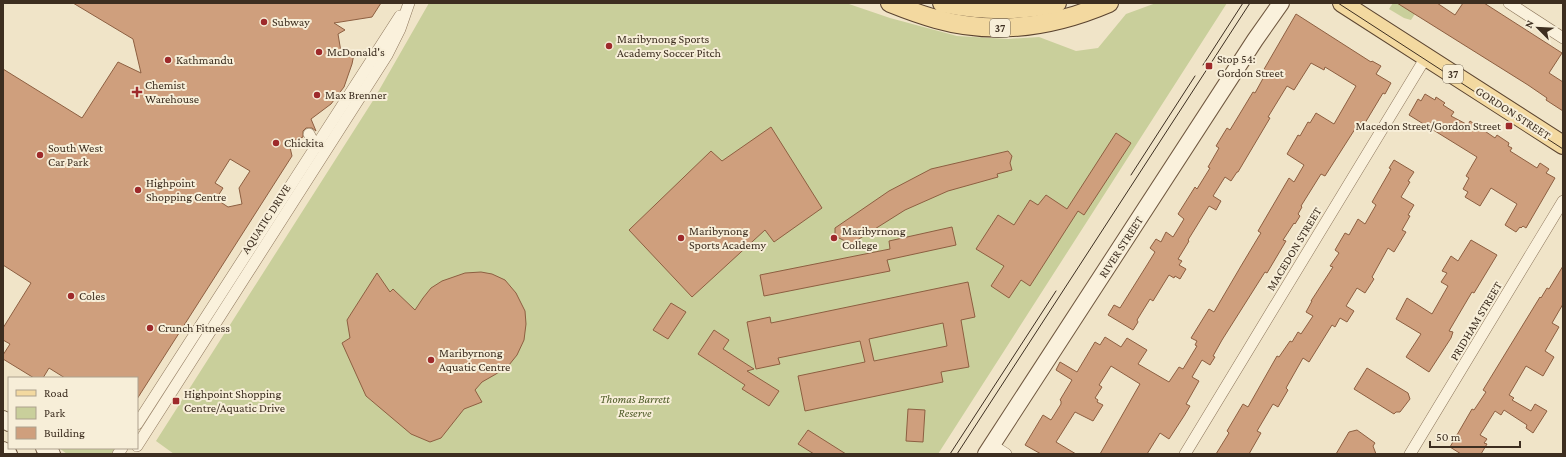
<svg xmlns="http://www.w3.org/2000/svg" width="1566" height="457" font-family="'Crimson Pro',serif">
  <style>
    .green { fill: #c9cf9b }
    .building { fill: #cf9f7d; stroke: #8d5f41; fill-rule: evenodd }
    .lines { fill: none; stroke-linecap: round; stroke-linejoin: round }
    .street-casing { stroke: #8d765c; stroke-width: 12 }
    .secondary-casing { stroke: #6f573f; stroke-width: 18 }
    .primary-casing { stroke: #5b4430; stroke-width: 20 }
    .street { stroke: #faf1dc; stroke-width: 11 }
    .secondary { stroke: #faf1dc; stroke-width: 16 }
    .primary { stroke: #f3d9a0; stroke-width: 18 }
    .tram { stroke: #3d2e20; stroke-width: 1 }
    .poi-dot { fill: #9e2a2b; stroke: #f7eed8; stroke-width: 1.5 }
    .labels { text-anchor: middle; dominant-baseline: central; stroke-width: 4; stroke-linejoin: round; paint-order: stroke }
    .shield { fill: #f7eed8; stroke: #756857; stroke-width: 1 }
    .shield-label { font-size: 11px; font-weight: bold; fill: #3d2e20 }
    .poi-label { font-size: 12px; fill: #3d2e20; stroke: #f7eed8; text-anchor: start }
    .street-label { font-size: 12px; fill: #3d2e20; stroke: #f7eed8 }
    .park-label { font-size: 12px; font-style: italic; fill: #4d5a26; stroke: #f7eed8 }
  </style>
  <rect width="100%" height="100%" fill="#f0e4c8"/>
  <!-- green -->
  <g class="green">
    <polygon points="429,3 846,3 890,18 957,36 1008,39 1039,37 1076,51 1098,48 1126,14 1156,3 1227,3 938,454 174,454 156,441 374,99"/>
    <polygon points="1393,3 1422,3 1411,20 1404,18 1389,9"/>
    <polygon points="59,448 115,448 111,454 67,454"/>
  </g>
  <!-- building -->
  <g class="building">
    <path d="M73,3H381L372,17L334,23L345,30L338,34L341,52L354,54L352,64L344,87L331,104L311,119L316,131L312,128H306L303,131V137L289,143L292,156L137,399V378H65L49,368L43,378H34L3,359V355L10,344L3,340V328L31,283L3,265V69L82,118L118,62L141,73L133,39ZM230,159L250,171L239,188L242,204L228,207L216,199L223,188L215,183Z"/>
    <polygon points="1397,3 1437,3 1455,15 1463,3 1484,3 1562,53 1549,73 1563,82 1563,111 1546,100 1547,98 1528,85"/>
    <polygon points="1296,14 1371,62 1372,61 1381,66 1376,74 1391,83 1385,94 1383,93 1365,123 1362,121 1356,130 1355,129 1325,176 1321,174 1301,206 1302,207 1298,214 1300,216 1295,224 1294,223 1283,240 1286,241 1267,273 1265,272 1222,340 1213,356 1215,357 1210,365 1202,360 1192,377 1199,381 1186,404 1190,406 1184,416 1169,439 1160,433 1147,454 1100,454 1140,384 1111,366 1099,385 1102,387 1095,398 1098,400 1097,402 1103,405 1093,421 1075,412 1056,442 1076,454 1041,454 1025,445 1043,415 1051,420 1061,404 1061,401 1060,400 1072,380 1056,370 1060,362 1077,372 1095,342 1100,345 1105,337 1121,347 1127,338 1147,350 1138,364 1169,382 1179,367 1183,369 1197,346 1195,345 1197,341 1191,338 1209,309 1214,312 1241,266 1259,236 1261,233 1258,231 1289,178 1294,182 1304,165 1287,154 1298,135 1300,136 1308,122 1310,123 1316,113 1334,124 1356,86 1325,67 1324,70 1311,63 1294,90 1287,86 1268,117 1270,118 1238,172 1237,172 1231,181 1225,177 1213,196 1221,201 1216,210 1209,206 1188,240 1189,241 1178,259 1182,261 1179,265 1186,269 1180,279 1175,276 1174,278 1169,275 1153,301 1150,299 1137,320 1138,322 1133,330 1108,315 1114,305 1120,308 1147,265 1155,252 1150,248 1156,239 1161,242 1166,232 1173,237 1184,219 1178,214 1195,187 1197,189 1210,168 1208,167 1219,148 1216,146 1227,128 1230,130 1253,92 1255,93 1266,73 1263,71"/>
    <polygon points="1425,94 1435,100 1436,97 1445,103 1443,105 1454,112 1451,116 1468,125 1470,121 1495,138 1497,135 1509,143 1508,146 1512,148 1510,151 1537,168 1540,163 1549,169 1546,173 1555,178 1526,228 1523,226 1521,228 1520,227 1516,232 1505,225 1517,204 1491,188 1480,206 1465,197 1468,192 1463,189 1469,178 1466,176 1477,157 1409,115 1418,99 1421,101"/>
    <polygon points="771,127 822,208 774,242 765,230 692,297 629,230 711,151 722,161"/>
    <polygon points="1116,133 1131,143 1084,215 1078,211 1030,286 1021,280 1009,298 991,286 1004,266 976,249 998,215 1014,225 1030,200 1038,205 1046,195 1067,209"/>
    <polygon points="1008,151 1012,156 1010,163 1012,170 997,174 998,177 948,191 905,210 851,244 835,236 835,228 889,191 931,169"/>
    <polygon points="1394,160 1414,172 1408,181 1410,182 1401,197 1414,205 1408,215 1410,216 1402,230 1406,232 1394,252 1388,248 1372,277 1374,279 1365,293 1357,288 1346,306 1354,311 1347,322 1340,318 1335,327 1332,325 1309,362 1303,358 1286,388 1288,390 1278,407 1273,404 1257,431 1261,433 1249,454 1216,454 1229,433 1227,431 1243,404 1248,407 1277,356 1279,357 1290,341 1292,342 1298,332 1301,334 1313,316 1306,312 1312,301 1311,301 1333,267 1330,266 1339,253 1335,250 1345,233 1349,235 1358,219 1365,224 1376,205 1372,202 1391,169 1389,168"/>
    <polygon points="952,227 956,245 887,260 890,271 764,296 760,275 890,249 889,241"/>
    <polygon points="1471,240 1497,255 1474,293 1472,292 1449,331 1453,332 1451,338 1429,372 1406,357 1421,334 1396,319 1407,298 1432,314 1448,286 1441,282 1447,273 1442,271 1451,256 1458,261"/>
    <polygon points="1563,266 1563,304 1552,323 1559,327 1545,351 1554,357 1543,376 1526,366 1509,395 1514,398 1512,400 1531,411 1535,404 1547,411 1533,433 1526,428 1527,425 1504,410 1501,415 1495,411 1480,435 1487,439 1484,443 1487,444 1481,454 1461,454 1450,447 1472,409 1474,410 1486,392 1483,390 1540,297 1541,298 1547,288 1549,289"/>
    <polygon points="481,272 492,274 505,280 516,293 525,311 526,324 524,340 517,355 509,365 496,374 482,382 475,390 482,402 464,409 441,438 430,442 411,434 366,396 342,343 350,338 347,320 377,273 390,292 393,289 415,310 423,298 431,288 442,281 465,273"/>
    <path d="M968,282L975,317L961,320L969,367L941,372L943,382L805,411L798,376L865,362L860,341L778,358L780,364L756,369L747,322L770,317L771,323ZM943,323L947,346L874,361L869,339Z"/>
    <polygon points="671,303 686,312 668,339 653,330"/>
    <polygon points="714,330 729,340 723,349 754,369 747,371 779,391 769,406 742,389 745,385 698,354"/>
    <polygon points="1367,368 1408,393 1410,399 1400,412 1396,412 1394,414 1354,389"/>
    <polygon points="908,409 925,410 923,442 906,441"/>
    <polygon points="808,430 846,454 814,454 798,444"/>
    <polygon points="1357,430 1375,443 1373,446 1376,454 1336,454 1349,432"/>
  </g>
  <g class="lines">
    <!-- street casing -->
    <g class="street-casing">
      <g id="street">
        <polyline points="1509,3 1563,38"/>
        <polyline points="309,134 316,147"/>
        <polyline points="137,424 400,16"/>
        <polyline points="992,445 1006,454"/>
        <polyline points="137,446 387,55 400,29 409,3"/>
        <polyline points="118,454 122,448"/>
        <polyline points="1185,454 1426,57"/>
        <polyline points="1410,454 1563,201"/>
      </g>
    </g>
    <!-- secondary casing -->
    <g class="secondary-casing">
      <g id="secondary">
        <polyline points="3,419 9,423"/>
        <polyline points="44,448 52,454"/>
        <polyline points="3,450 9,454"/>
        <polyline points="986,454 1255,40 1281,3"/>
      </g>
    </g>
    <!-- primary casing -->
    <g class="primary-casing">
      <g id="primary">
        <path d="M890,3C905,9 921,15 936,19C996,36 1053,27 1109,3"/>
        <path d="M942,3C981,11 1018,12 1057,3"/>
        <polyline points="1342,3 1563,145"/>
      </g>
    </g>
    <!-- street -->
    <use href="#street" class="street"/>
    <!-- secondary -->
    <use href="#secondary" class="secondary"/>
    <!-- primary -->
    <use href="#primary" class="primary"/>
    <!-- tram -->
    <g class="tram">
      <polyline points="1338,3 1563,149"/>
      <polyline points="1203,65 1243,3"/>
      <polyline points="1131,175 1195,76"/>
      <polyline points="950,454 1056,291"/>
      <polyline points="957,454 1250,3"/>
    </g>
  </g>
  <!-- markers -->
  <g class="poi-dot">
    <circle cx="264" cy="22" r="4"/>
    <circle cx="609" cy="46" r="4"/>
    <circle cx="319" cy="52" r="4"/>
    <circle cx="168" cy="60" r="4"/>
    <rect x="1205" y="62" width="8" height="8" rx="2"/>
    <path d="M135 86h4v4h4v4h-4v4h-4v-4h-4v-4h4z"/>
    <circle cx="317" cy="95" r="4"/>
    <rect x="1505" y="122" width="8" height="8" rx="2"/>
    <circle cx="276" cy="143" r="4"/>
    <circle cx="40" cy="155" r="4"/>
    <circle cx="138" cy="190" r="4"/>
    <circle cx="681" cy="238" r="4"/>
    <circle cx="834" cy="238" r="4"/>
    <circle cx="71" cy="296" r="4"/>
    <circle cx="150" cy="328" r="4"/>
    <circle cx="431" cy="360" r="4"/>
    <rect x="172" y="397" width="8" height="8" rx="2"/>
  </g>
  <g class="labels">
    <!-- shield labels -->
    <g class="shield">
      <rect x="990" y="19" width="20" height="18" rx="3"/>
      <rect x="1443" y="65" width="20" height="18" rx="3"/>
    </g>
    <g class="shield-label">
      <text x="1000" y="28">37</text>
      <text x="1453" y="74">37</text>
    </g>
    <!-- poi labels -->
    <g class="poi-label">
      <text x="272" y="22">Subway</text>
      <text x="617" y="39">Maribynong Sports<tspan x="617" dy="14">Academy Soccer Pitch</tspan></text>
      <text x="327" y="52">McDonald's</text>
      <text x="1217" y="59">Stop 54:<tspan x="1217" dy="14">Gordon Street</tspan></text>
      <text x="176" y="60">Kathmandu</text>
      <text x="145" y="85">Chemist<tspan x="145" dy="14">Warehouse</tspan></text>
      <text x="325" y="95">Max Brenner</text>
      <text x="1501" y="126" text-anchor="end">Macedon Street/Gordon Street</text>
      <text x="284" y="143">Chickita</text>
      <text x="48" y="148">South West<tspan x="48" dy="14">Car Park</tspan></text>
      <text x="146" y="183">Highpoint<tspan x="146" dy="14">Shopping Centre</tspan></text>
      <text x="689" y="231">Maribynong<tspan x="689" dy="14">Sports Academy</tspan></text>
      <text x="842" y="231">Maribyrnong<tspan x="842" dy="14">College</tspan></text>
      <text x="79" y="296">Coles</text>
      <text x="158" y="328">Crunch Fitness</text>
      <text x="439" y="353">Maribyrnong<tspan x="439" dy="14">Aquatic Centre</tspan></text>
      <text x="184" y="394">Highpoint Shopping<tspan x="184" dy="14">Centre/Aquatic Drive</tspan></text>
    </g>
    <!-- street labels -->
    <g class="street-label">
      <text transform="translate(1513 113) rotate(33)">GORDON STREET</text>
      <text transform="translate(266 219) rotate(-57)">AQUATIC DRIVE</text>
      <text transform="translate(1121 247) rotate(-57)">RIVER STREET</text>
      <text transform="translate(1294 249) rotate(-59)">MACEDON STREET</text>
      <text transform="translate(1476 321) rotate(-59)">PRIDHAM STREET</text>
    </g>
    <!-- park labels -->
    <g class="park-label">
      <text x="635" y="399">Thomas Barrett<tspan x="635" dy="14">Reserve</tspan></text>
    </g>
  </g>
  <!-- border -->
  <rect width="1566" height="457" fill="none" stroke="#3d2e20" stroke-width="8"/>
  <!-- legend -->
  <rect x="8" y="377" width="130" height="72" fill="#f7eed8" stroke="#ada18e"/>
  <rect x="16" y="390" width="20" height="6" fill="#f3d9a0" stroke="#ada18e"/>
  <text x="44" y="397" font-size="12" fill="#3d2e20">Road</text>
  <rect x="16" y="407" width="20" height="12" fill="#c9cf9b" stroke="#ada18e"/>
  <text x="44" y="417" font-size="12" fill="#3d2e20">Park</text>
  <rect x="16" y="427" width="20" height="12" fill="#cf9f7d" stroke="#ada18e"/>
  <text x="44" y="437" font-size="12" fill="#3d2e20">Building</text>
  <!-- north arrow -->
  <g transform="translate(1538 28) rotate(294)" stroke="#f7eed8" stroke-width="3" paint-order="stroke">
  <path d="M0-3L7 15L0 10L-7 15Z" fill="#3d2e20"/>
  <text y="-6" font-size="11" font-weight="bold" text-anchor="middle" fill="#3d2e20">N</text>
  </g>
  <!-- scale -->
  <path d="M1430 441v6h90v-6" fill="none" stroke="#3d2e20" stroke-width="2"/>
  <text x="1436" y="441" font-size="12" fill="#3d2e20" stroke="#f7eed8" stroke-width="3" paint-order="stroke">50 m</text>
</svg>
